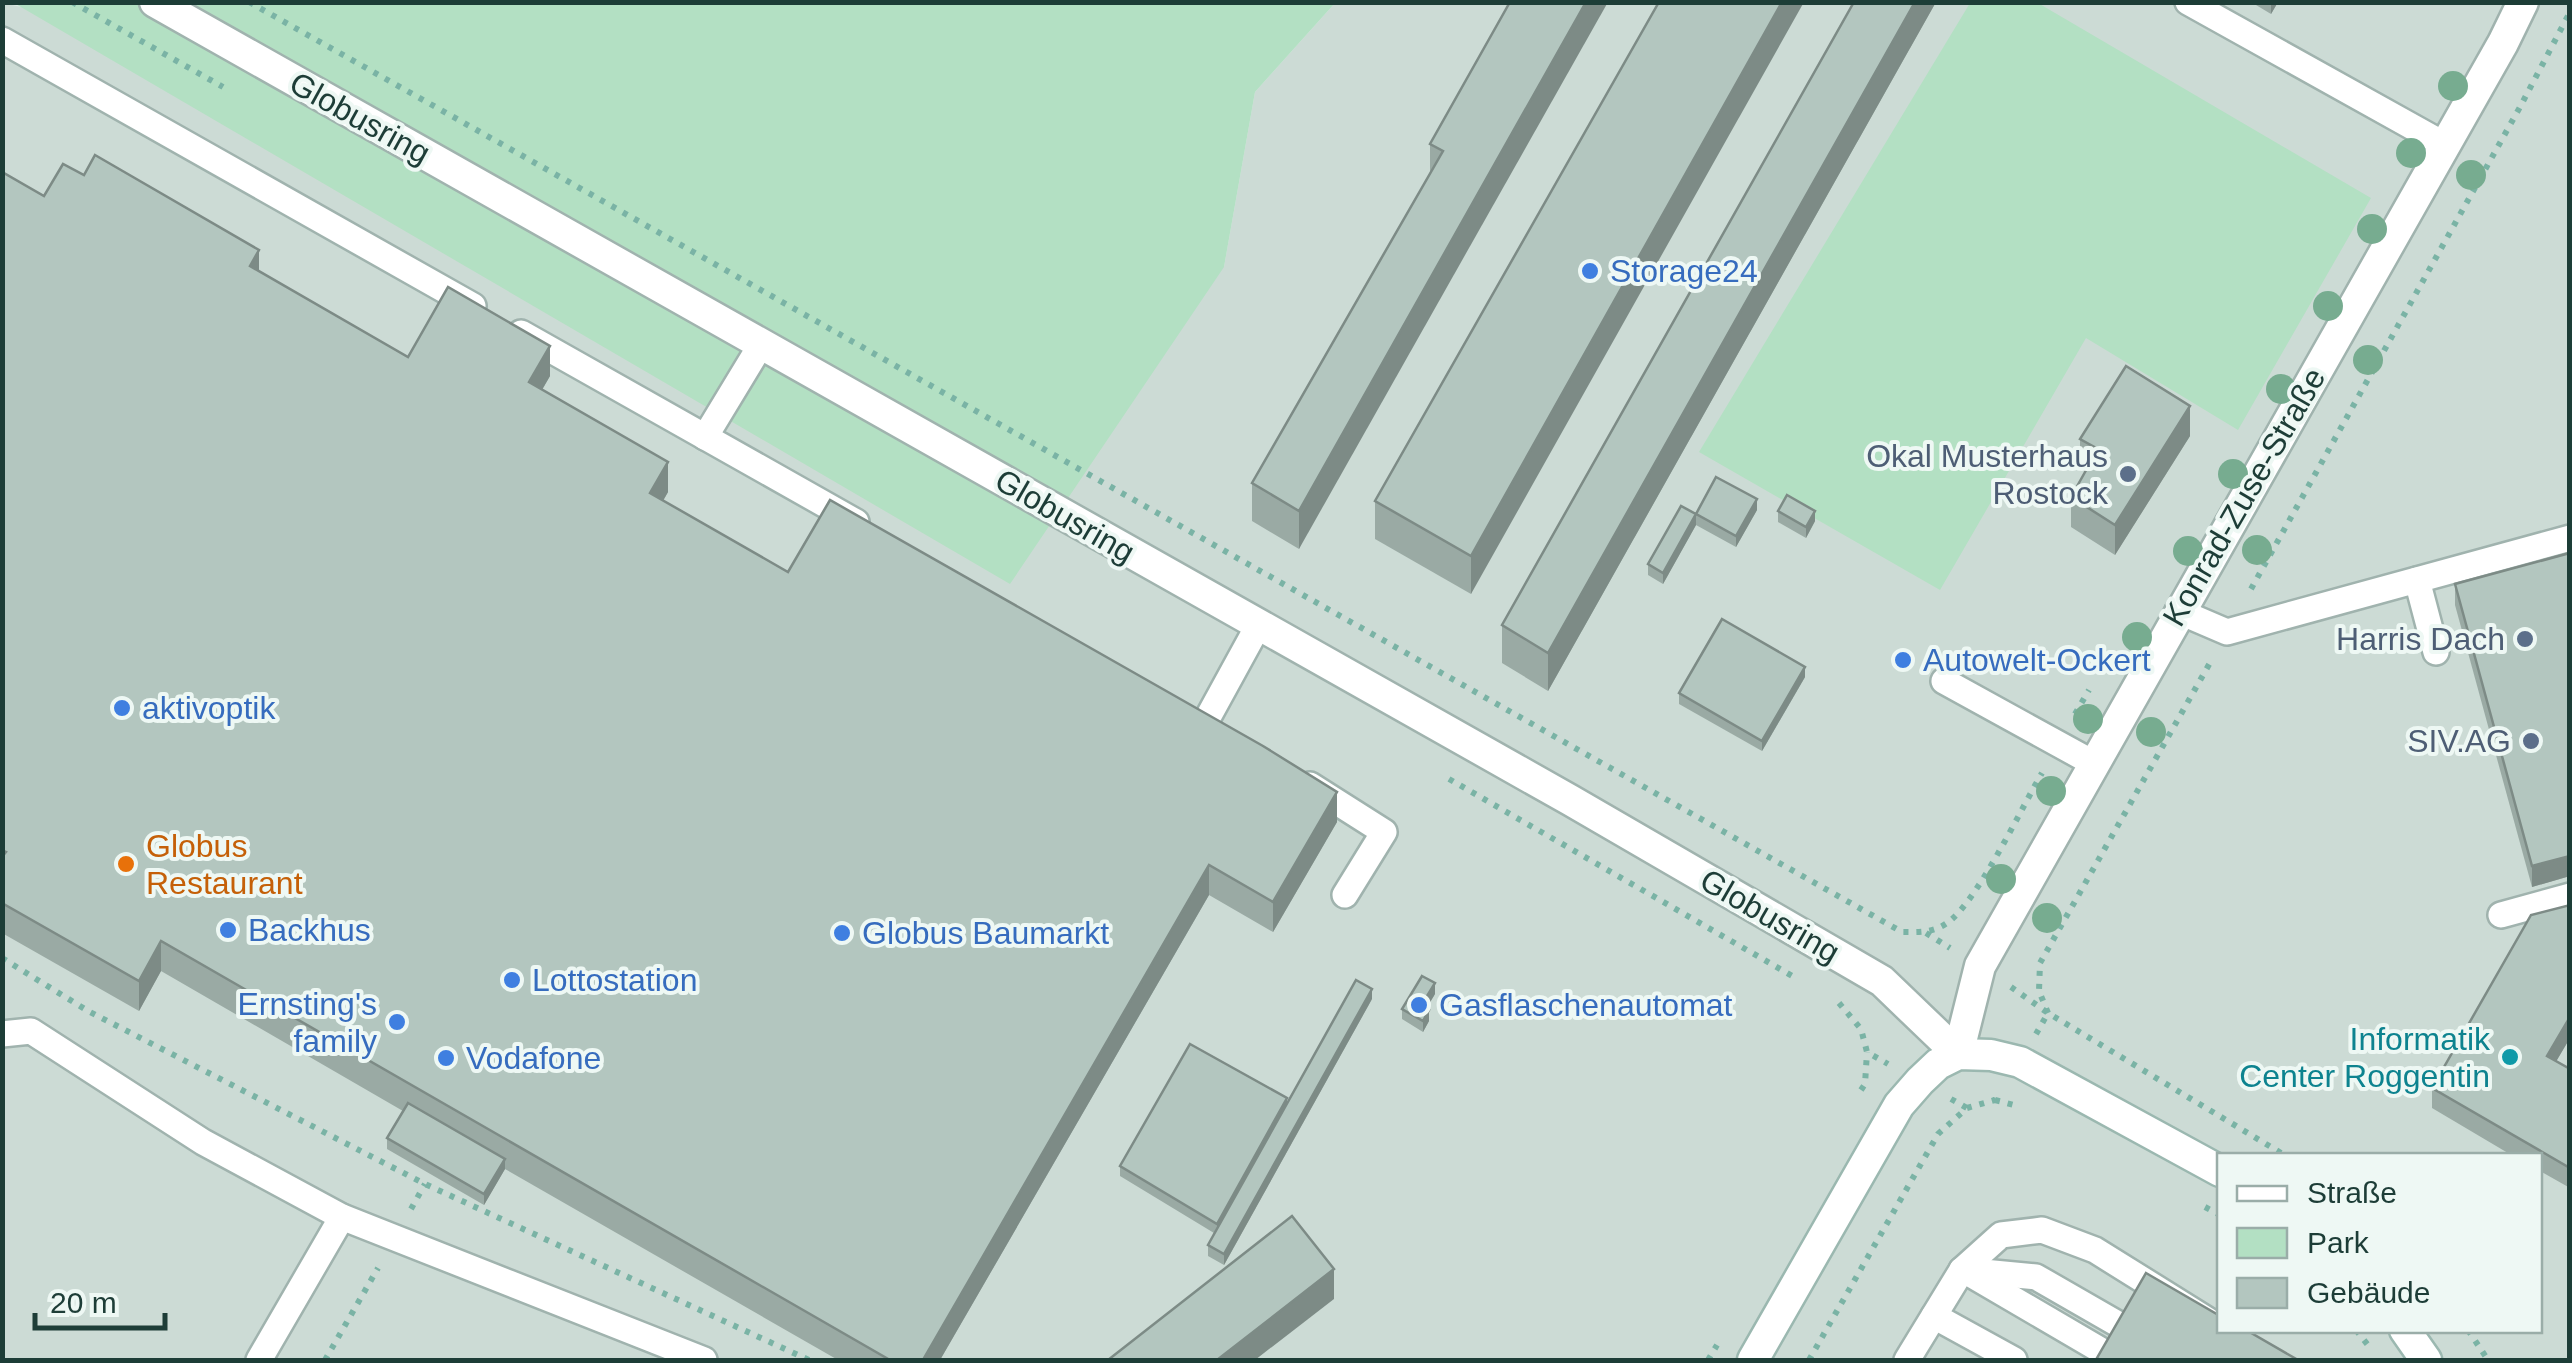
<svg xmlns="http://www.w3.org/2000/svg" width="2572" height="1363" font-family="Arial,sans-serif">
  <style>
    .built { fill: #ccdbd5; fill-rule: evenodd }
    .green { fill: #b3e0c3 }
    .lines { fill: none; stroke-linecap: round; stroke-linejoin: round }
    .lane-casing { stroke: #a0b3ae; stroke-width: 30 }
    .street-casing { stroke: #a0b3ae; stroke-width: 35 }
    .secondary-casing { stroke: #9bb8b0; stroke-width: 35 }
    .path { stroke: #7ab3a5; stroke-width: 6; stroke-dasharray: 5 8; stroke-linecap: butt }
    .lane { stroke: #fff; stroke-width: 25 }
    .street { stroke: #fff; stroke-width: 30 }
    .secondary { stroke: #fff; stroke-width: 30 }
    .tree { fill: #77ac90 }
    .wall { fill: #9aaaa4 }
    .shaded-wall { fill: #7d8b86 }
    .building { fill: #b3c6bf; stroke: #7d8b86; stroke-width: 2.5 }
    .shop-dot { fill: #3f7fe0; stroke: #eef8f4; stroke-width: 4 }
    .service-dot { fill: #5c6f8a; stroke: #eef8f4; stroke-width: 4 }
    .food-dot { fill: #e8710a; stroke: #eef8f4; stroke-width: 4 }
    .culture-dot { fill: #0f9aa8; stroke: #eef8f4; stroke-width: 4 }
    .labels { text-anchor: middle; dominant-baseline: central; stroke-width: 8; stroke-linejoin: round; paint-order: stroke }
    .street-label { font-size: 32px; fill: #1d3d37; stroke: #eef8f4 }
    .shop-label { font-size: 32px; fill: #366cbe; stroke: #eef8f4; text-anchor: start }
    .service-label { font-size: 32px; fill: #4e5e75; stroke: #eef8f4; text-anchor: end }
    .food-label { font-size: 32px; fill: #c56008; stroke: #eef8f4; text-anchor: start }
    .culture-label { font-size: 32px; fill: #0d838f; stroke: #eef8f4; text-anchor: end }
  </style>
  <rect width="100%" height="100%" fill="#deebe6"/>
  <!-- built -->
  <path class="built" d="M3,3L1224,267L1255,92L1335,3H2569V1360H3ZM2220,1156H2540V1330H2220Z"/>
  <!-- green -->
  <g class="green">
    <polygon points="14,3 1335,3 1255,92 1224,267 1010,584"/>
    <polygon points="1970,3 2038,3 2371,198 2238,430 2086,338 1940,590 1699,452"/>
  </g>
  <g class="lines">
    <!-- lane casing -->
    <g class="lane-casing">
      <g id="lane">
        <polyline points="2188,2 2445,145"/>
        <polyline points="2,40 473,306"/>
        <polyline points="521,333 856,522"/>
        <polyline points="705,437 762,343"/>
        <polyline points="2417,580 2436,652"/>
        <polyline points="2178,611 2227,632 2570,538"/>
        <polyline points="1944,681 2093,763"/>
        <polyline points="1206,721 1258,626"/>
        <polyline points="1310,785 1384,832 1345,895"/>
        <polyline points="2501,915 2570,896"/>
        <polyline points="2,1034 31,1031 203,1142 342,1217 704,1360"/>
        <polyline points="1962,1270 2036,1277 2130,1331"/>
        <polyline points="1972,1275 2114,1358"/>
        <polyline points="1934,1316 2014,1360"/>
        <polyline points="259,1360 342,1217"/>
        <polyline points="1907,1360 1962,1270 2001,1235 2042,1230 2095,1250 2220,1328"/>
      </g>
    </g>
    <!-- street casing -->
    <g class="street-casing">
      <g id="street">
        <polyline points="155,2 1570,800 1882,981 1958,1054"/>
        <polyline points="1958,1054 1980,966 2503,43 2523,2"/>
      </g>
    </g>
    <!-- secondary casing -->
    <g class="secondary-casing">
      <g id="secondary">
        <polyline points="2405,1330 2426,1360"/>
        <polyline points="1753,1360 1899,1105 1920,1081 1938,1064 1958,1054 1991,1055 2020,1062 2220,1171"/>
      </g>
    </g>
    <!-- path -->
    <g class="path">
      <polyline points="72,2 223,87"/>
      <path d="M249,2L1902,932C1919,932 1933,933 1947,923C1976,904 2022,807 2042,773"/>
      <polyline points="2251,589 2520,107 2570,12"/>
      <polyline points="2075,714 2089,690"/>
      <polyline points="1449,779 1794,977"/>
      <polyline points="1926,933 1950,948"/>
      <polyline points="2,958 88,1011 425,1184 809,1360"/>
      <polyline points="2011,987 2048,1013 2286,1156"/>
      <polyline points="1839,1003 1861,1029 1867,1052 1888,1064"/>
      <polyline points="2048,1013 2039,991 2040,963 2211,661"/>
      <polyline points="2036,1034 2048,1013"/>
      <polyline points="1861,1090 1865,1084 1867,1052"/>
      <polyline points="1951,1099 1967,1108"/>
      <polyline points="1995,1100 2018,1106"/>
      <polyline points="2205,1207 2220,1215"/>
      <polyline points="411,1209 425,1184"/>
      <polyline points="2356,1330 2371,1349"/>
      <polyline points="2468,1330 2488,1360"/>
      <polyline points="325,1360 378,1268"/>
      <polyline points="1708,1360 1717,1345"/>
      <polyline points="1809,1360 1938,1134 1967,1108 1995,1100 1998,1095"/>
    </g>
    <!-- lane -->
    <use href="#lane" class="lane"/>
    <!-- street -->
    <use href="#street" class="street"/>
    <!-- secondary -->
    <use href="#secondary" class="secondary"/>
  </g>
  <!-- trees -->
  <g class="tree">
    <circle cx="2453" cy="86" r="15"/>
    <circle cx="2411" cy="153" r="15"/>
    <circle cx="2471" cy="175" r="15"/>
    <circle cx="2372" cy="229" r="15"/>
    <circle cx="2328" cy="306" r="15"/>
    <circle cx="2368" cy="360" r="15"/>
    <circle cx="2281" cy="389" r="15"/>
    <circle cx="2233" cy="474" r="15"/>
    <circle cx="2257" cy="550" r="15"/>
    <circle cx="2188" cy="551" r="15"/>
    <circle cx="2137" cy="637" r="15"/>
    <circle cx="2088" cy="719" r="15"/>
    <circle cx="2151" cy="732" r="15"/>
    <circle cx="2051" cy="791" r="15"/>
    <circle cx="2001" cy="879" r="15"/>
    <circle cx="2047" cy="918" r="15"/>
  </g>
  <!-- wall -->
  <g class="wall">
    <polygon points="1510,2 1299,549 1252,521 1252,483 1430,173 1430,144"/>
    <polygon points="1659,2 1471,594 1375,539 1375,501"/>
    <polygon points="1854,2 1936,2 1548,691 1502,663 1502,625"/>
    <polygon points="2251,2 2278,2 2271,14"/>
    <polygon points="2,172 44,196 259,272 408,357 550,376 542,390 668,492 663,501 788,572 1337,822 1273,932 1209,895 940,1360 838,1360 505,1169 484,1205 387,1149 387,1138 403,1111 161,971 139,1011 2,933"/>
    <polygon points="2190,436 2115,555 2071,527 2071,497 2085,472 2080,469 2080,439"/>
    <polygon points="1757,510 1736,547 1696,525 1663,584 1648,575 1648,564 1696,514"/>
    <polygon points="1778,511 1815,521 1806,538 1778,522"/>
    <polygon points="2570,553 2570,876 2532,887 2455,605 2455,584"/>
    <polygon points="1805,677 1762,751 1679,704 1679,693"/>
    <polygon points="2570,905 2570,1038 2556,1061 2570,1069 2570,1188 2540,1171 2540,1156 2513,1156 2432,1108 2432,1088"/>
    <polygon points="1435,994 1426,1009 1429,1021 1423,1032 1402,1019 1402,1009"/>
    <polygon points="1372,999 1224,1265 1208,1256 1208,1245 1214,1233 1120,1176 1120,1166 1287,1102"/>
  </g>
  <!-- shaded-wall -->
  <g class="shaded-wall">
    <polygon points="1586,2 1608,2 1299,549 1299,511"/>
    <polygon points="1782,2 1804,2 1471,594 1471,556"/>
    <polygon points="1915,2 1936,2 1548,691 1548,653"/>
    <polygon points="2271,2 2278,2 2271,14"/>
    <polygon points="259,250 259,280 250,266"/>
    <polygon points="550,346 550,376 529,412 529,382"/>
    <polygon points="2190,406 2190,436 2115,555 2115,525"/>
    <polygon points="668,462 668,492 650,523 650,493"/>
    <polygon points="1757,499 1757,510 1736,547 1736,536"/>
    <polygon points="1815,511 1815,521 1806,538 1806,527"/>
    <polygon points="1696,514 1696,525 1663,584 1663,573"/>
    <polygon points="1805,667 1805,677 1762,751 1762,741"/>
    <polygon points="1337,792 1337,822 1273,932 1273,902"/>
    <polygon points="2570,856 2570,876 2532,887 2532,866"/>
    <polygon points="1209,865 1209,895 940,1360 923,1360"/>
    <polygon points="161,941 161,971 139,1011 139,981"/>
    <polygon points="1435,983 1435,994 1421,1017 1421,1006"/>
    <polygon points="1372,989 1372,999 1224,1265 1224,1254"/>
    <polygon points="1429,1010 1429,1021 1423,1032 1423,1021"/>
    <polygon points="2570,1017 2570,1038 2547,1077 2547,1056"/>
    <polygon points="1287,1098 1287,1108 1217,1234 1217,1224"/>
    <polygon points="505,1159 505,1169 484,1205 484,1194"/>
    <polygon points="1334,1269 1334,1299 1255,1360 1217,1360"/>
  </g>
  <!-- building -->
  <g class="building">
    <polygon points="1510,2 1586,2 1299,511 1252,483 1443,151 1430,144"/>
    <polygon points="1659,2 1782,2 1471,556 1375,501"/>
    <polygon points="1854,2 1915,2 1548,653 1502,625"/>
    <polygon points="95,155 259,250 250,266 408,357 448,287 550,346 529,382 668,462 650,493 788,572 830,500 1263,746 1337,792 1273,902 1209,865 923,1360 890,1360 161,941 139,981 2,903 2,857 6,852 2,850 2,172 44,196 63,164 84,175"/>
    <polygon points="2126,366 2190,406 2115,525 2071,497 2098,449 2080,439"/>
    <polygon points="1716,477 1757,499 1736,536 1696,514 1663,573 1648,564 1681,506 1696,514"/>
    <polygon points="1787,495 1815,511 1806,527 1778,511"/>
    <polygon points="2570,553 2570,856 2532,866 2455,584"/>
    <polygon points="1722,619 1805,667 1762,741 1679,693"/>
    <polygon points="2570,905 2570,1017 2547,1056 2570,1069 2570,1168 2432,1088 2531,915"/>
    <polygon points="1422,976 1435,983 1421,1006 1429,1010 1423,1021 1402,1009"/>
    <polygon points="1356,980 1372,989 1224,1254 1208,1245"/>
    <polygon points="1190,1044 1287,1098 1217,1224 1120,1166"/>
    <polygon points="408,1103 505,1159 484,1194 387,1138"/>
    <polygon points="1292,1216 1334,1269 1217,1360 1108,1360"/>
    <polygon points="2146,1273 2220,1316 2220,1330 2246,1330 2298,1360 2101,1360 2097,1358"/>
  </g>
  <!-- markers -->
  <g class="shop-dot">
    <circle cx="1590" cy="271" r="10"/>
    <circle cx="1903" cy="660" r="10"/>
    <circle cx="122" cy="708" r="10"/>
    <circle cx="228" cy="930" r="10"/>
    <circle cx="842" cy="933" r="10"/>
    <circle cx="512" cy="980" r="10"/>
    <circle cx="1419" cy="1005" r="10"/>
    <circle cx="397" cy="1022" r="10"/>
    <circle cx="446" cy="1058" r="10"/>
  </g>
  <g class="service-dot">
    <circle cx="2128" cy="474" r="10"/>
    <circle cx="2525" cy="639" r="10"/>
    <circle cx="2531" cy="741" r="10"/>
  </g>
  <circle class="food-dot" cx="126" cy="864" r="10"/>
  <circle class="culture-dot" cx="2510" cy="1057" r="10"/>
  <g class="labels">
    <!-- street labels -->
    <g class="street-label">
      <text transform="translate(360 118) rotate(29)">Globusring</text>
      <text transform="translate(2244 497) rotate(-60)">Konrad-Zuse-Straße</text>
      <text transform="translate(1065 516) rotate(30)">Globusring</text>
      <text transform="translate(1770 916) rotate(30)">Globusring</text>
    </g>
    <!-- shop labels -->
    <g class="shop-label">
      <text x="1610" y="271">Storage24</text>
      <text x="1923" y="660">Autowelt-Ockert</text>
      <text x="142" y="708">aktivoptik</text>
      <text x="248" y="930">Backhus</text>
      <text x="862" y="933">Globus Baumarkt</text>
      <text x="532" y="980">Lottostation</text>
      <text x="377" y="1004" text-anchor="end">Ernsting's<tspan x="377" dy="37">family</tspan></text>
      <text x="1439" y="1005">Gasflaschenautomat</text>
      <text x="466" y="1058">Vodafone</text>
    </g>
    <!-- service labels -->
    <g class="service-label">
      <text x="2108" y="456">Okal Musterhaus<tspan x="2108" dy="37">Rostock</tspan></text>
      <text x="2505" y="639">Harris Dach</text>
      <text x="2511" y="741">SIV.AG</text>
    </g>
    <!-- food labels -->
    <g class="food-label">
      <text x="146" y="846">Globus<tspan x="146" dy="37">Restaurant</tspan></text>
    </g>
    <!-- culture labels -->
    <g class="culture-label">
      <text x="2490" y="1039">Informatik<tspan x="2490" dy="37">Center Roggentin</tspan></text>
    </g>
  </g>
  <!-- border -->
  <rect width="2572" height="1363" fill="none" stroke="#1d3d37" stroke-width="10"/>
  <!-- legend -->
  <rect x="2217" y="1153" width="325" height="180" fill="#eef8f4" stroke="#9aada8" stroke-width="2.5"/>
  <rect x="2237" y="1186" width="50" height="15" fill="#ffffff" stroke="#9aada8" stroke-width="2.5"/>
  <text x="2307" y="1203" font-size="30" fill="#1d3d37">Straße</text>
  <rect x="2237" y="1228" width="50" height="30" fill="#b3e0c3" stroke="#9aada8" stroke-width="2.5"/>
  <text x="2307" y="1253" font-size="30" fill="#1d3d37">Park</text>
  <rect x="2237" y="1278" width="50" height="30" fill="#b3c6bf" stroke="#9aada8" stroke-width="2.5"/>
  <text x="2307" y="1303" font-size="30" fill="#1d3d37">Gebäude</text>
  <!-- scale -->
  <path d="M35 1313v15h130v-15" fill="none" stroke="#1d3d37" stroke-width="5"/>
  <text x="50" y="1313" font-size="30" fill="#1d3d37" stroke="#eef8f4" stroke-width="8" paint-order="stroke">20 m</text>
</svg>
